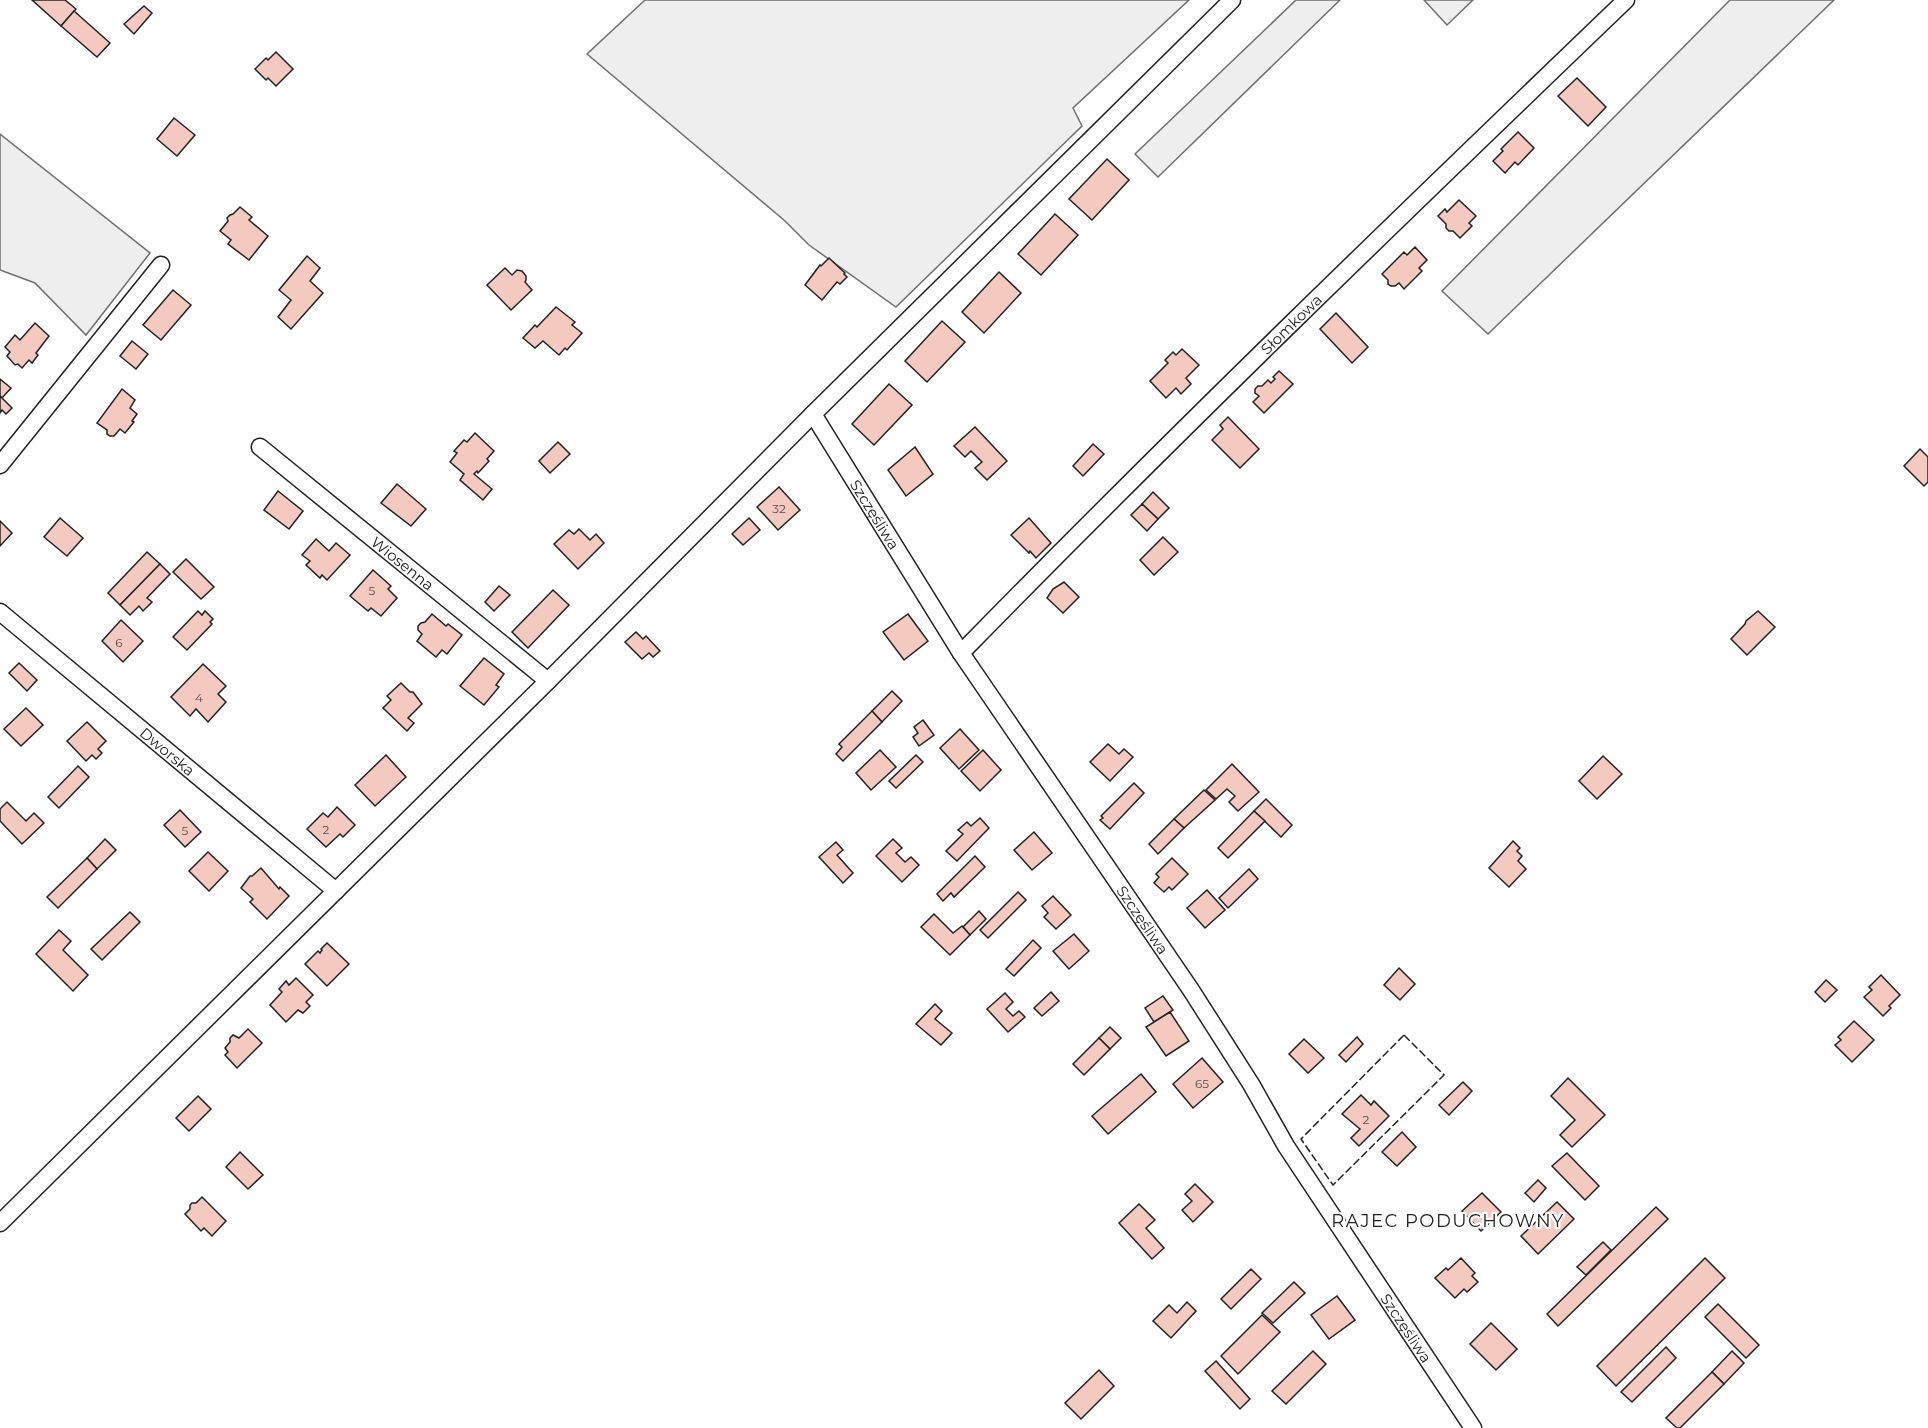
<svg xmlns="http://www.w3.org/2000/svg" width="1928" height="1428" font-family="Montserrat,sans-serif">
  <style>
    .green { fill: #eee; stroke: #6f6f6f; stroke-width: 1.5 }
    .building { fill: #f3c9c0; stroke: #222; stroke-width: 1.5 }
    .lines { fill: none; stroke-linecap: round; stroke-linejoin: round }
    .street-casing { stroke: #222; stroke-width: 19 }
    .street { stroke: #fff; stroke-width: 16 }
    .fence { stroke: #222; stroke-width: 1.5; stroke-dasharray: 8 3; stroke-linecap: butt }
    .labels { text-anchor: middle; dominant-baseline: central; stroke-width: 4.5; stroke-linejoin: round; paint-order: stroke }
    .number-label { font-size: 12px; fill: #564c4a }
    .street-label { font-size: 15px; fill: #222; stroke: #fff }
    .quarter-label { font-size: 18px; letter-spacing: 1.5px; fill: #222; stroke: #fff }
  </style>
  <rect width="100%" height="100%" fill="#fff"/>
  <!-- green -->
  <g class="green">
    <polygon points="645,0 1189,0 1073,108 1082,126 896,307 809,245 785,221 587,54"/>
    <polygon points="1296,0 1340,0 1158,177 1135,154"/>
    <polygon points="1424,0 1473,0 1447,25"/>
    <polygon points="1730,0 1834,0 1488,334 1442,291"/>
    <polygon points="0,134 150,253 86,335 35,283 0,270"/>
  </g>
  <!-- building -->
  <g class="building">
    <polygon points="32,0 65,0 76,9 61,26"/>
    <polygon points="144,6 152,13 134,34 124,24"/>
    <polygon points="74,11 110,43 97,57 61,26"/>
    <polygon points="276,52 293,69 276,86 268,78 266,80 255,69 266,58 268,60"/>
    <polygon points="1577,78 1606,107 1588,126 1558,96"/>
    <polygon points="174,118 195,135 177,156 157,139"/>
    <polygon points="1518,132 1534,148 1518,165 1515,162 1505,173 1493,161 1503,151 1501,149"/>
    <polygon points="1107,159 1129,180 1092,220 1069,199"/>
    <polygon points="1459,200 1476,216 1469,223 1472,226 1460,238 1453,231 1449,231 1446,228 1446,224 1438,216 1445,209 1447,212"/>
    <polygon points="240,207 252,217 249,220 268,236 249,260 228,244 231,240 220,231 228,221 227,218 230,215 233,214"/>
    <polygon points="1055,214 1078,235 1041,275 1018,254"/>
    <polygon points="1415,247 1427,260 1419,268 1422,271 1404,289 1399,283 1395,286 1391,286 1388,284 1388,280 1382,274 1404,252 1407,255"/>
    <polygon points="307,256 320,268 310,281 323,293 291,329 278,317 291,300 279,290"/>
    <polygon points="829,258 845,273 844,274 847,277 840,284 837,282 822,300 805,285 820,265 821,266"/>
    <polygon points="505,268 512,275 517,270 522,271 526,276 526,280 525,282 532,290 511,310 487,285"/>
    <polygon points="999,272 1021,293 984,333 962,312"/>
    <polygon points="173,290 191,305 161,340 143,325"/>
    <polygon points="556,307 575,322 572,325 582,333 567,350 565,348 559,355 543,341 535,348 523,338 535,325 537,327"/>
    <polygon points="1336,313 1368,347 1352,363 1320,329"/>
    <polygon points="942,321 965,342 927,382 905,361"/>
    <polygon points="35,323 49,336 36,353 38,355 32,363 29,360 22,368 18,364 15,365 7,356 10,352 5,347 15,335 20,340"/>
    <polygon points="132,341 148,354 136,369 120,356"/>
    <polygon points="1182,349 1199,365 1186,378 1191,384 1181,394 1176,388 1166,398 1150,381 1168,363 1165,360 1173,352 1176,355"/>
    <polygon points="1279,371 1293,384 1264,413 1253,402 1259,396 1255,393 1255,389 1258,386 1262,386 1268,380 1271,383 1275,379 1273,377"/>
    <polygon points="0,379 11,388 2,398 0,396"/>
    <polygon points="889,384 912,405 874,445 852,424"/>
    <polygon points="122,389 135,400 130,408 137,414 132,421 134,422 125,433 120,429 114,436 110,436 107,434 107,430 97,423"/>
    <polygon points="0,396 12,408 6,414 2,410 0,413"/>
    <polygon points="1228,417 1259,449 1240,468 1212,440 1223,429 1220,425"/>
    <polygon points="975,427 1007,461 987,480 975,468 982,462 971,451 965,457 954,446"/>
    <polygon points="475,433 494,451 487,459 489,461 478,473 477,471 474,474 492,489 483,500 460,480 464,474 450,462 457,453 454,451 464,440 467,442"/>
    <polygon points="558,442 570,454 550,473 539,461"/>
    <polygon points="1093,444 1104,454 1083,476 1073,466"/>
    <polygon points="915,447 933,474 906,496 888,470"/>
    <polygon points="1920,449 1928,457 1928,482 1924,486 1904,466"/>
    <polygon points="397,484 426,509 411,526 381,503"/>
    <polygon points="779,487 800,510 778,530 757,507"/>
    <polygon points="278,491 303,511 289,529 264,510"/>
    <polygon points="1153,492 1169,508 1158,519 1142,504"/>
    <polygon points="1142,504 1158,519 1147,531 1131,515"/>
    <polygon points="60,518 83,538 67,556 44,537"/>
    <polygon points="749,518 760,530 743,545 732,534"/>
    <polygon points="1029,518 1051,543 1036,558 1030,551 1029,553 1011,535"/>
    <polygon points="0,521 12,533 0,546"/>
    <polygon points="579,529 590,540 596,534 604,543 578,569 554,544 569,530 574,534"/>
    <polygon points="1163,537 1178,552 1154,575 1140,560"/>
    <polygon points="316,539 329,551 336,543 350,555 327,580 322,575 320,578 306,565 310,561 302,555"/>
    <polygon points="147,552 160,564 120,605 108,593"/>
    <polygon points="186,559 214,587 201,599 173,572"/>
    <polygon points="160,564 170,574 147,598 152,602 143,611 139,606 130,615 120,605"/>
    <polygon points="373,570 391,586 388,589 397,598 381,616 371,608 368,611 350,596"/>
    <polygon points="1064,582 1079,597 1063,613 1047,598 1053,589"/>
    <polygon points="499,586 510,595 494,611 485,602"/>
    <polygon points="553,590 569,605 528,648 512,632"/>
    <polygon points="198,611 202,615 205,611 213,619 210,622 212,624 187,650 173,637"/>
    <polygon points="1758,611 1775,627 1747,655 1731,639 1745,624 1746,621"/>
    <polygon points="432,614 446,626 448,624 462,635 447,654 442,650 436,657 417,641 422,634 418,630 418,626 421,623 425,622"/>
    <polygon points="908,614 928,641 904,660 883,632"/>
    <polygon points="121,620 143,641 123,662 102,641"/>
    <polygon points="636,632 643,639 646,636 660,651 653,657 649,653 642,659 625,642"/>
    <polygon points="484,658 504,674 496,685 499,687 484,705 460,686"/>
    <polygon points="19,663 37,680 27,691 9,673"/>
    <polygon points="203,664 226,686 218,694 226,702 208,722 196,709 190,716 171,697"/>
    <polygon points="401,683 410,692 413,692 422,704 408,718 414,723 407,731 383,708 391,700 387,696"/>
    <polygon points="892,691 902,701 882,722 872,711"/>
    <polygon points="26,708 43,725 21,746 4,729"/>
    <polygon points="872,711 882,722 843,761 836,754 842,747 839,744"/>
    <polygon points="923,720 934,735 919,746 913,737 918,733 914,727"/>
    <polygon points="87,722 106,741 98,749 102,753 96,759 92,755 86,761 67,741"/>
    <polygon points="960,729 979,750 959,769 940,748"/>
    <polygon points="1108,744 1119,754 1124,749 1133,757 1110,781 1090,762"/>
    <polygon points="880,750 896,767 871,790 856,773"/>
    <polygon points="983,750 1001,770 980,791 961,771"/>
    <polygon points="386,755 406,777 375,806 355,785"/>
    <polygon points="916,755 923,762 896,788 889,781"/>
    <polygon points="1603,756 1622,774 1597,799 1579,781"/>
    <polygon points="1232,764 1259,792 1238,811 1229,802 1235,796 1227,789 1216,799 1206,790"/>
    <polygon points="78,766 89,777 59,808 48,797"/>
    <polygon points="1134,783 1144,793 1110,829 1100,820 1103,818 1101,816"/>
    <polygon points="1204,790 1215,800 1184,828 1174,819"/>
    <polygon points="1266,799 1292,825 1281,837 1254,811"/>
    <polygon points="7,802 26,821 34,813 44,823 22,844 0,821 0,809"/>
    <polygon points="337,807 355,825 343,837 340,834 326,847 307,829 323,813 328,817"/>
    <polygon points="180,810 201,832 185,847 164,825"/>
    <polygon points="1254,811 1265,821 1228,858 1218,848"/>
    <polygon points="980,818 989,828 957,861 946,851 963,834 958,830 967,822 971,826"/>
    <polygon points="1174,819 1184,828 1158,854 1149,844"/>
    <polygon points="1034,832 1052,853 1032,870 1014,850"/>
    <polygon points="105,839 116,850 97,869 87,858"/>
    <polygon points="893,839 902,848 896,853 905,862 911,857 919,865 902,882 876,856"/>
    <polygon points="1513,841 1520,848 1517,851 1522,856 1518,861 1526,869 1509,887 1489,868"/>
    <polygon points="836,842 843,850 837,855 853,873 843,883 819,857"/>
    <polygon points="208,852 228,871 209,891 189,871"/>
    <polygon points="975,856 985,867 954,897 951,893 943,901 937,894"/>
    <polygon points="87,858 97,869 58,908 47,897"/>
    <polygon points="1172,858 1188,874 1172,890 1169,887 1164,892 1154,883 1159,877 1156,874"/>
    <polygon points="261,868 279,889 280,887 289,896 267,919 250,902 253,899 241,888 250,876 252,876"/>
    <polygon points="1249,869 1258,879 1228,908 1219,898"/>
    <polygon points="1207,890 1225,910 1205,928 1187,908"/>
    <polygon points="1018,892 1026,900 988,938 980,930"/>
    <polygon points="1053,896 1071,915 1056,929 1044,917 1048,913 1042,906"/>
    <polygon points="979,911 986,919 970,935 963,927"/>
    <polygon points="130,912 140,922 102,960 91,949"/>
    <polygon points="934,914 953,933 962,926 970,935 950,955 921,927"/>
    <polygon points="59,930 71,941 63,950 88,975 73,991 36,954"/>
    <polygon points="1074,934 1089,951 1069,969 1053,951"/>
    <polygon points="1033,940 1041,948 1014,976 1006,969"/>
    <polygon points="327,943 349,964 327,986 305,964 318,951 320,953 322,950 321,949"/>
    <polygon points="1399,968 1415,984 1400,1000 1384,985"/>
    <polygon points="1881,975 1900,995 1889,1006 1891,1008 1883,1016 1864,997 1872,990 1869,987"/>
    <polygon points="296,978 313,995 306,1002 310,1006 303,1013 298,1010 286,1022 270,1005 282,992 279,989 286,981 289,985"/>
    <polygon points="1826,980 1837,990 1825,1002 1815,992"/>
    <polygon points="1051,992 1059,1001 1042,1016 1034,1008"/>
    <polygon points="1005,993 1013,1002 1006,1009 1013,1016 1019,1011 1025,1017 1008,1032 987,1009"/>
    <polygon points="1163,996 1173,1010 1154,1022 1145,1008"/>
    <polygon points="935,1004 942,1011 935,1019 952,1033 941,1045 916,1024"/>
    <polygon points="1170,1012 1189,1041 1166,1056 1146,1027"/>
    <polygon points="1854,1021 1874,1040 1852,1062 1835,1045 1841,1040 1838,1037"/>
    <polygon points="1110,1027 1121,1038 1110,1049 1099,1038"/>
    <polygon points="248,1029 262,1043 237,1068 225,1055 228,1052 225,1048 230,1042 230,1038 233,1035 239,1038"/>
    <polygon points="1357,1037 1363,1044 1346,1062 1339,1055"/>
    <polygon points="1099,1038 1110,1049 1084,1075 1073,1064"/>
    <polygon points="1304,1039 1324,1058 1308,1073 1289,1054"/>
    <polygon points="1202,1058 1223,1082 1193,1108 1173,1084"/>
    <polygon points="1141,1074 1156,1092 1108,1134 1092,1116"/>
    <polygon points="1568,1078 1605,1115 1572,1147 1560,1135 1575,1120 1551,1096"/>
    <polygon points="1463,1082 1472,1091 1449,1115 1439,1105"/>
    <polygon points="1361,1095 1371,1105 1374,1101 1389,1116 1359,1146 1351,1138 1360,1129 1342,1114"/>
    <polygon points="198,1096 211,1109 189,1131 176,1118"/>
    <polygon points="1402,1132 1416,1147 1397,1166 1382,1152"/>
    <polygon points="240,1152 263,1175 248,1189 226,1167"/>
    <polygon points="1567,1153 1599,1186 1585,1200 1552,1166"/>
    <polygon points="1538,1180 1546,1188 1534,1202 1525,1193"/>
    <polygon points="1195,1184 1213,1202 1193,1222 1182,1210 1192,1201 1185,1194"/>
    <polygon points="1482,1193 1501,1212 1481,1231 1462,1211"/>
    <polygon points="202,1197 226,1221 212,1236 204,1228 201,1231 185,1214 190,1209 190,1205 192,1203 196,1203"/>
    <polygon points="1557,1202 1574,1219 1538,1254 1521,1236"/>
    <polygon points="1139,1204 1155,1220 1146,1228 1164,1248 1152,1259 1119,1223"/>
    <polygon points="1656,1207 1668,1219 1558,1326 1547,1314"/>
    <polygon points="1603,1242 1611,1250 1586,1275 1577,1267"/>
    <polygon points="1461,1258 1475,1273 1472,1276 1478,1282 1467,1292 1464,1289 1455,1298 1435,1278 1446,1268 1448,1270"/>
    <polygon points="1705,1258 1725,1278 1616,1386 1597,1366"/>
    <polygon points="1251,1269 1261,1279 1231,1309 1221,1299"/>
    <polygon points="1294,1282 1305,1293 1273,1323 1262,1313"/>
    <polygon points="1337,1296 1355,1320 1329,1339 1311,1315"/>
    <polygon points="1187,1302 1196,1311 1171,1338 1153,1321 1169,1305 1177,1313"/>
    <polygon points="1718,1304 1759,1345 1746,1358 1705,1317"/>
    <polygon points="1262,1315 1280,1332 1238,1374 1221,1356"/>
    <polygon points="1491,1323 1517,1349 1496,1370 1470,1344"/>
    <polygon points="1666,1347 1676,1358 1632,1402 1621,1392"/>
    <polygon points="1313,1351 1326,1364 1286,1404 1272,1391"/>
    <polygon points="1732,1351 1744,1363 1724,1384 1712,1372"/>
    <polygon points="1216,1361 1250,1399 1240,1409 1205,1371"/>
    <polygon points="1099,1370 1114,1386 1081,1419 1065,1403"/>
    <polygon points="1712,1372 1724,1384 1680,1428 1677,1428 1666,1418"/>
  </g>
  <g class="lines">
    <!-- street casing -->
    <g class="street-casing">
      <g id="street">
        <path id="s1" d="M813,414L961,653L1191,990L1251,1084L1286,1146L1473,1428"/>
        <path id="s2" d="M260,447L548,681"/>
        <polyline points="0,465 161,265"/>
        <path id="s3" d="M0,612L336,891"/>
        <path id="s4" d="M961,653C1178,431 1402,215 1626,0"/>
        <polyline points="0,1223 548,681 813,414 1232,0"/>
      </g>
    </g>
    <!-- street -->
    <use href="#street" class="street"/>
    <!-- fence -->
    <polygon class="fence" points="1404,1035 1444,1075 1333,1185 1301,1139"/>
  </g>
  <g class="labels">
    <!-- number labels -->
    <g class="number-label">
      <text x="779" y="508">32</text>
      <text x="372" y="590">5</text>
      <text x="119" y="642">6</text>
      <text x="199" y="697">4</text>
      <text x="326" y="829">2</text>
      <text x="185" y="830">5</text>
      <text x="1202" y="1083">65</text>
      <text x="1366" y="1119">2</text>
    </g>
    <!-- street labels -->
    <g class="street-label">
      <text stroke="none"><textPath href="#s4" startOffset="466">Słomkowa</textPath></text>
      <text stroke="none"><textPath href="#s1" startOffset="118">Szczęśliwa</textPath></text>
      <text stroke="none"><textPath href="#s2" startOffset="184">Wiosenna</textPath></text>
      <text stroke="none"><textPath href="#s3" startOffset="218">Dworska</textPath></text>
      <text stroke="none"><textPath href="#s1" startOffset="604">Szczęśliwa</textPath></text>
      <text stroke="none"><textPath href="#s1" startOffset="1090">Szczęśliwa</textPath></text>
    </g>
    <!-- quarter labels -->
    <g class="quarter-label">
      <text x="1448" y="1221">RAJEC PODUCHOWNY</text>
    </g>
  </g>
</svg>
